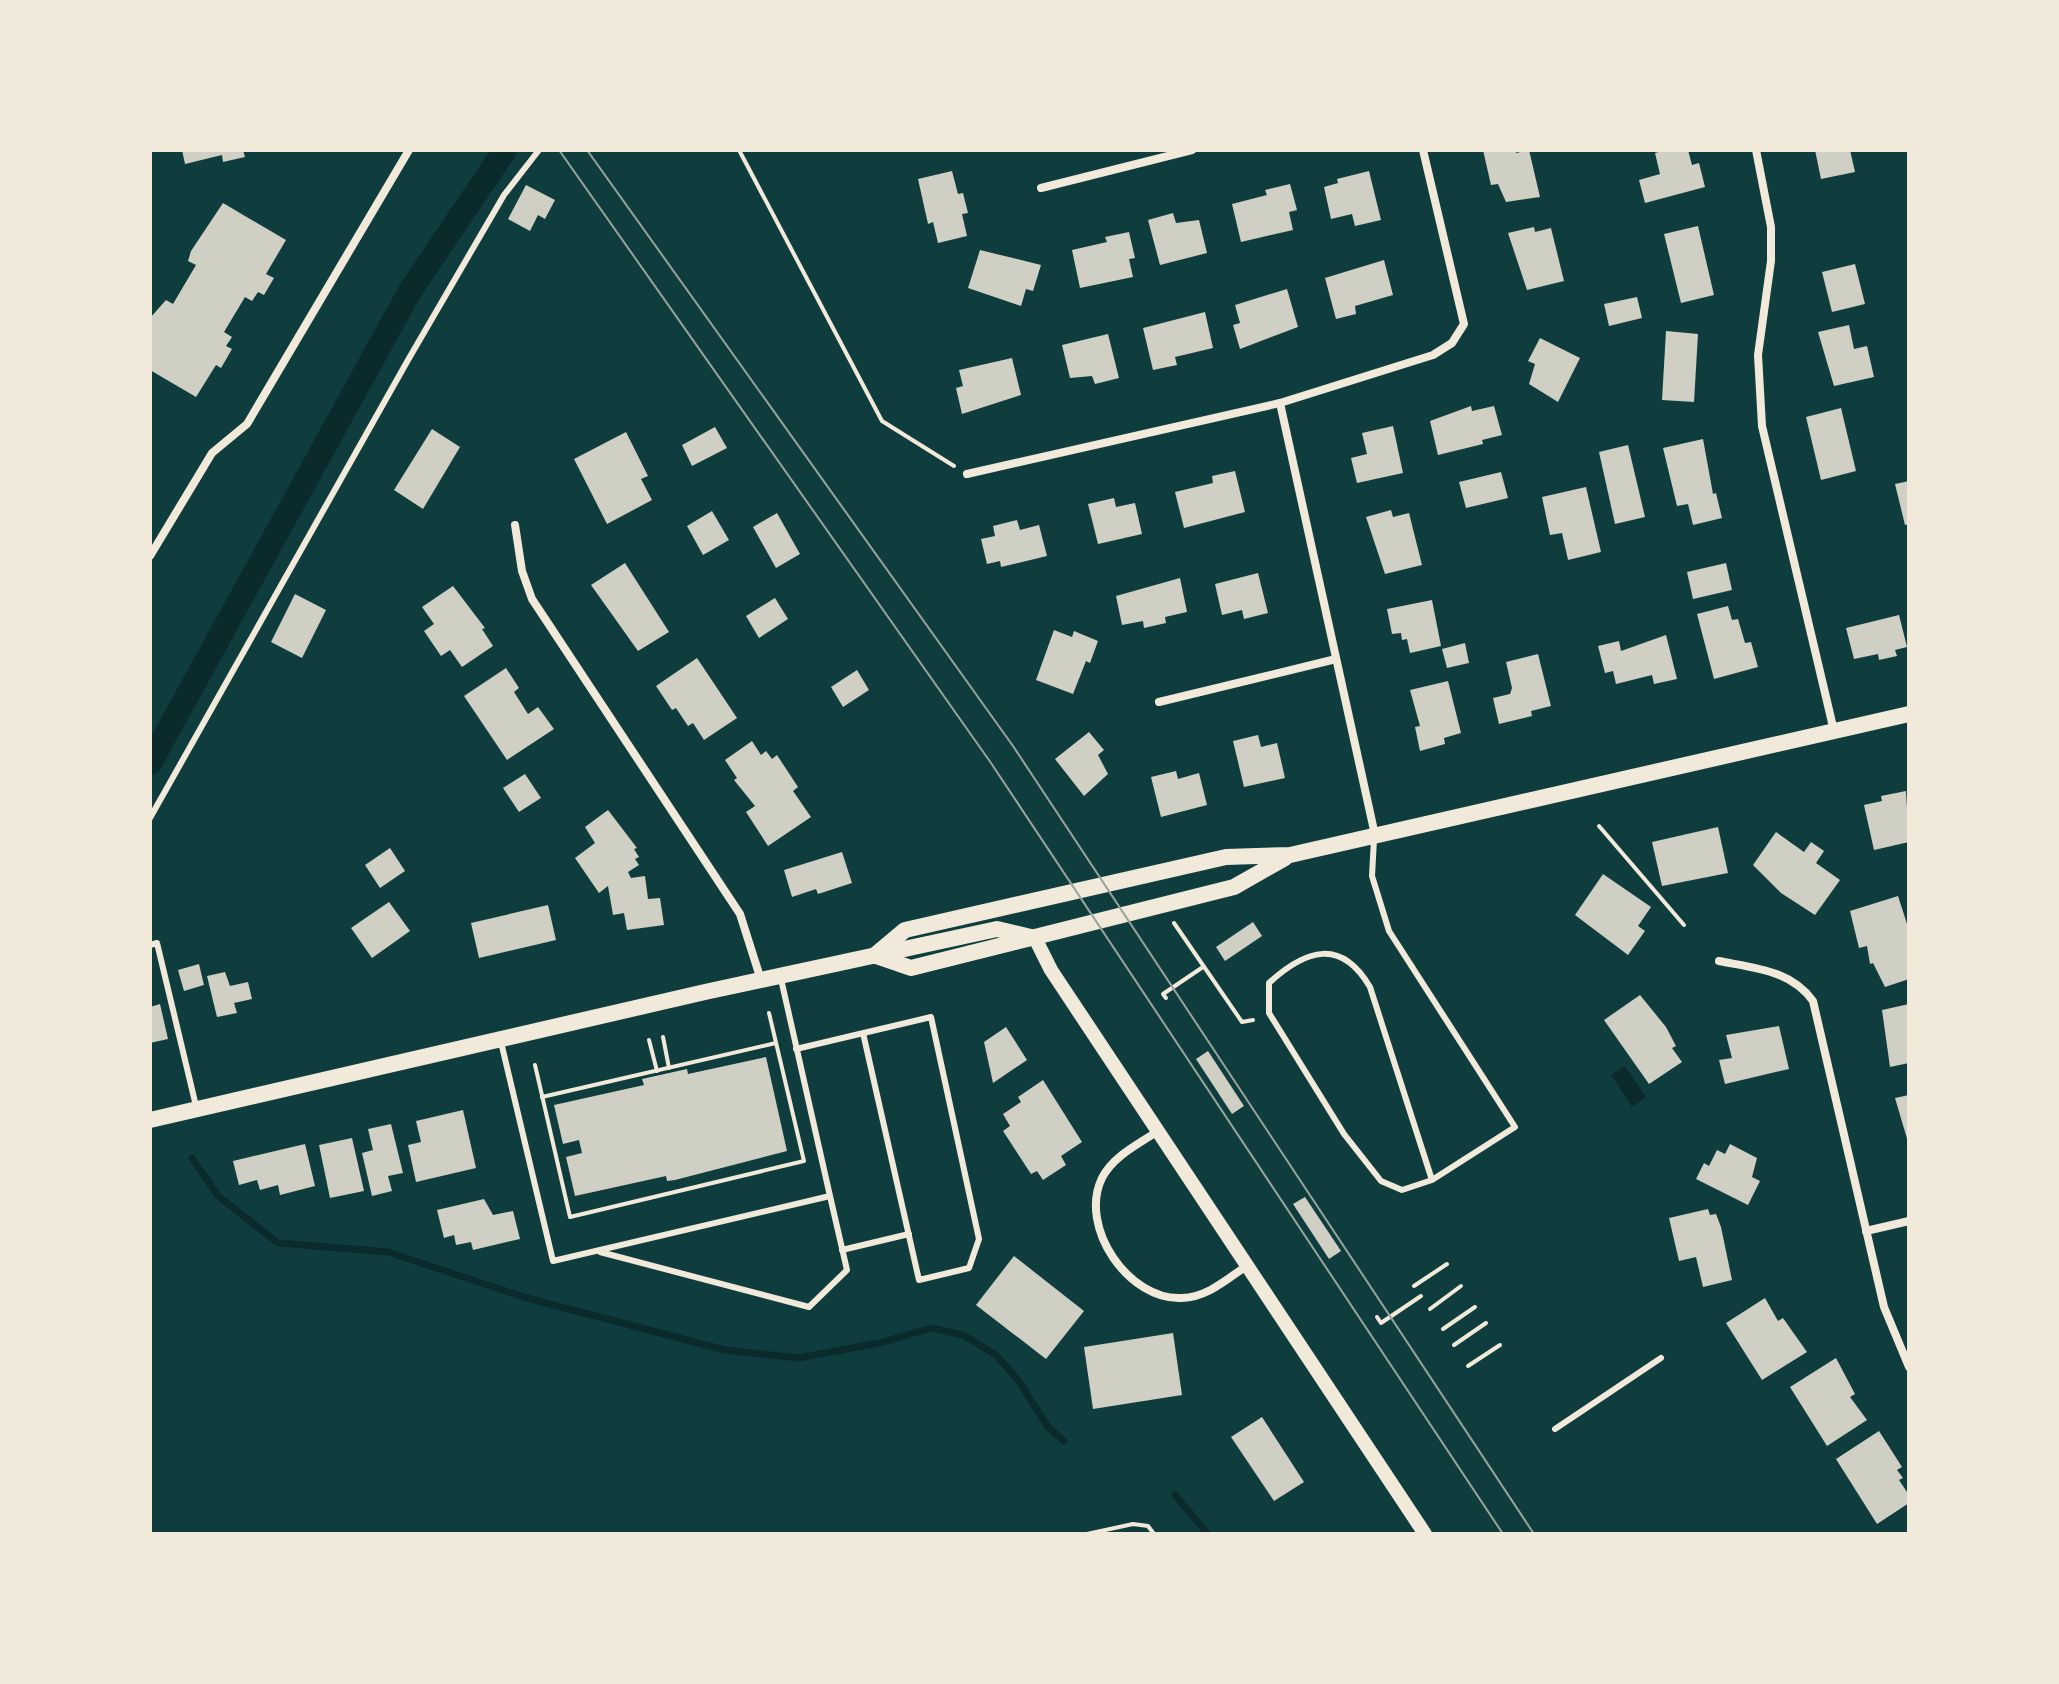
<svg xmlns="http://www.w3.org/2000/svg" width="2059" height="1684" font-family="Barlow,sans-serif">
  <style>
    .water { fill: #0a2a2b }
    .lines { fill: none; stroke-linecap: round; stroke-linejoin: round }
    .stream { stroke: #0a2a2b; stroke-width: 7 }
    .canal { stroke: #0a2a2b; stroke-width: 24 }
    .building { fill: #cfcfc3 }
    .path { stroke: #f1e9da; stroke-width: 4 }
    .service { stroke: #f1e9da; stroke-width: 6 }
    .minor { stroke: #f1e9da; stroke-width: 8 }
    .tertiary { stroke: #f1e9da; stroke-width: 14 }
    .secondary { stroke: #f1e9da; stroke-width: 16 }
    .tram { stroke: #97a49c; stroke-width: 2 }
  </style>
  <rect width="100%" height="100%" fill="#0f3d3e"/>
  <!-- water -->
  <polygon class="water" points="1625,1066 1646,1097 1632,1107 1611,1075"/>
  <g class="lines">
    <!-- stream -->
    <g class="stream">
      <polyline points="192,1158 218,1196 278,1243 388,1252 527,1298 725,1350 798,1358 879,1343 932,1328 963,1335 996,1355 1018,1380 1048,1427 1064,1441"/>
      <polyline points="1175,1495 1208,1534"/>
    </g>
    <!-- canal -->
    <polyline class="canal" points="150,763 410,291 505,150"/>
  </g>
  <!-- building -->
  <g class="building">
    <polygon points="182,150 243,150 245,157 223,162 222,155 185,164"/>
    <polygon points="1483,150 1516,150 1516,153 1529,150 1540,197 1506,202 1498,184 1491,185"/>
    <polygon points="1666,150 1688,150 1692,165 1699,163 1705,187 1645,203 1639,180 1660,174 1655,153"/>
    <polygon points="1815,150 1850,150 1855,172 1821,179"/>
    <polygon points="952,171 958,194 963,193 968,213 962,214 967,236 938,243 933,222 928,224 918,179"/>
    <polygon points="1369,171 1381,220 1355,226 1352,214 1331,219 1324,187 1338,183 1337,179"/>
    <polygon points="1290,184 1297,210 1289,212 1293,230 1241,242 1232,204 1267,195 1265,190"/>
    <polygon points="526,185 555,200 545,219 538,215 530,231 508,219"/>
    <polygon points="223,203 286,240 266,274 274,278 264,295 258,292 252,301 245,297 224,332 232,337 226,346 232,349 221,368 216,365 196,397 150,370 150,318 166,300 173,304 196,265 188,261 191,251"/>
    <polygon points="1173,213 1176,223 1199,220 1207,253 1160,265 1148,220"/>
    <polygon points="1698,226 1714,295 1681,303 1664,234"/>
    <polygon points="1534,227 1535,232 1551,228 1564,281 1527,290 1508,233"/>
    <polygon points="1129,232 1135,258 1129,259 1133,277 1080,288 1072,250 1107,242 1105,237"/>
    <polygon points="980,250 1041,265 1033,291 1026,289 1021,306 968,288"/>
    <polygon points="1384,260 1393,295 1355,306 1356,314 1336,319 1325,278"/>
    <polygon points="1855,264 1865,304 1832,312 1822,272"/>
    <polygon points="1287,289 1298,327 1240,349 1233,325 1240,323 1235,305"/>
    <polygon points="1637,297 1642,318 1609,326 1604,304"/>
    <polygon points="1205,312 1213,348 1175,357 1177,365 1153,370 1143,328"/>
    <polygon points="1849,325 1854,349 1867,346 1874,377 1834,386 1818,332"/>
    <polygon points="1666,331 1698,334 1694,402 1662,400"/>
    <polygon points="1108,334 1119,378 1095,384 1092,376 1070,378 1062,345"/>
    <polygon points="1540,338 1580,358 1558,402 1529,384 1535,364 1528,361"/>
    <polygon points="1012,358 1021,395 962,414 956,388 963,386 959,370"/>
    <polygon points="1471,406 1472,411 1494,406 1502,435 1482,440 1483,444 1438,455 1430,421"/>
    <polygon points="1841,408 1856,471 1821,480 1806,417"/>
    <polygon points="1393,426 1403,473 1357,483 1351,458 1367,454 1362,433"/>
    <polygon points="715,427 727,448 692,466 682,445"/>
    <polygon points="432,429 460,447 423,509 394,490"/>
    <polygon points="626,432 648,476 641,479 652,500 607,524 574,459"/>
    <polygon points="1703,439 1713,494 1716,493 1722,518 1693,525 1688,504 1677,506 1663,448"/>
    <polygon points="1628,445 1645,517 1615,524 1599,452"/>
    <polygon points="1235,471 1245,512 1184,528 1175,492 1213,483 1212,476"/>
    <polygon points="1501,472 1508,498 1466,508 1459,482"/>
    <polygon points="1909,481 1909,524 1905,525 1895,484"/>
    <polygon points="1586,487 1601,552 1568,560 1562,533 1550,535 1542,497"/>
    <polygon points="1114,498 1116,507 1135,503 1142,534 1098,544 1088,504"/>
    <polygon points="1391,510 1393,517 1409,513 1422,565 1385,574 1366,517"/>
    <polygon points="712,511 729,540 703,555 687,526"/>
    <polygon points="777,513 800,554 776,568 753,527"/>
    <polygon points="1017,520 1020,530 1039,525 1047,556 1001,567 1000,561 987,564 981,539 995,536 993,526"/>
    <polygon points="625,563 669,632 638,651 591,585"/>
    <polygon points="1726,563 1732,590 1693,599 1687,572"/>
    <polygon points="1258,573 1268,613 1244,619 1242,610 1222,615 1215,584"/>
    <polygon points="1180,578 1187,612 1165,617 1166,623 1144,628 1143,621 1122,625 1116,596"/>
    <polygon points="453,586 485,628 482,629 493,646 462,667 450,650 441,656 424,631 434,624 422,607"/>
    <polygon points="295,594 326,610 302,658 271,642"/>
    <polygon points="775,598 788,619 759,638 746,616"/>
    <polygon points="1432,600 1441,646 1410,653 1407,639 1402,640 1401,633 1392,634 1387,609"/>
    <polygon points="1728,606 1732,620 1738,619 1745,643 1751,642 1758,667 1714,679 1697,614"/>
    <polygon points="1899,615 1907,647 1895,650 1897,656 1879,660 1878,654 1854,659 1846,628"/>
    <polygon points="1054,630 1072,637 1074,631 1098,641 1090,663 1086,661 1073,694 1036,680"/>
    <polygon points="1666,635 1677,679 1654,684 1652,675 1616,684 1613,671 1605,673 1598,646 1619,641 1621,651"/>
    <polygon points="1465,643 1469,663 1447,668 1442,649"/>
    <polygon points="1538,654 1551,706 1531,711 1532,716 1499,724 1493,698 1510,694 1512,688 1506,662"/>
    <polygon points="697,658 737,718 704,740 693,723 688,726 676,708 672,710 656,686"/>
    <polygon points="506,668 519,688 514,692 528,714 538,707 554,729 507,760 464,696"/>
    <polygon points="857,670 869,690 843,707 831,687"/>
    <polygon points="1448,681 1461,733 1444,738 1445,744 1420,751 1415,727 1420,726 1410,690"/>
    <polygon points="1089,732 1104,750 1098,755 1108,774 1084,796 1055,759"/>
    <polygon points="1258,735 1261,747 1277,743 1285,778 1244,787 1233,741"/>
    <polygon points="752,741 761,755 766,751 772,759 777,755 798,787 793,791 811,817 768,846 746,812 755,806 734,780 737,778 725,760"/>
    <polygon points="1176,771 1178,779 1199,773 1207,805 1161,817 1151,777"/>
    <polygon points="525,774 541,798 519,812 503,788"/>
    <polygon points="1906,791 1909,842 1874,850 1864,805 1882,801 1881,796"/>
    <polygon points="608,810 637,848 634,849 639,857 635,859 639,865 628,872 631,878 645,876 648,899 660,898 664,925 627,930 624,913 613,915 608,886 599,893 575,858 595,843 585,827"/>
    <polygon points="1718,827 1728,873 1662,886 1652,842"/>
    <polygon points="1776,832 1804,852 1811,842 1824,851 1816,863 1840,880 1815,915 1781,893 1753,865"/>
    <polygon points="390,848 405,871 380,888 365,865"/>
    <polygon points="842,852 852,883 818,894 816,889 792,897 784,870"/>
    <polygon points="1603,874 1651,907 1638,926 1645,931 1628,955 1575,915"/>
    <polygon points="1898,896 1909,930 1909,979 1885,987 1873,963 1870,964 1867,946 1859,948 1850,911"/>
    <polygon points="389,902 410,931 372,958 351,928"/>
    <polygon points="548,905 556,940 479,958 471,923"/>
    <polygon points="1253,922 1262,936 1225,961 1216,947"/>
    <polygon points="199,964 204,985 184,991 178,970"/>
    <polygon points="225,972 230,986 248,982 252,999 234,1003 237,1013 217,1017 207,976"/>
    <polygon points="1640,995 1666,1027 1676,1046 1672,1048 1682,1062 1649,1084 1604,1020"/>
    <polygon points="160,1004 168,1039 150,1043 150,1007"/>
    <polygon points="1909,1004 1909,1063 1890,1067 1882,1010"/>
    <polygon points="1779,1026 1789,1069 1725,1084 1719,1060 1732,1058 1726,1035"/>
    <polygon points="1006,1027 1027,1060 993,1083 984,1042"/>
    <polygon points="1208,1051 1244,1106 1232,1114 1196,1059"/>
    <polygon points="766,1057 787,1151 675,1180 667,1181 666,1176 575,1196 566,1157 582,1153 579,1140 563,1144 554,1105 644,1085 642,1079 687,1069 688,1074"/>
    <polygon points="1043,1080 1082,1142 1061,1156 1066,1165 1043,1180 1037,1171 1031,1174 1003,1131 1010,1126 1003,1114 1021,1102 1018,1097"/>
    <polygon points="1909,1095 1909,1142 1908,1142 1895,1098"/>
    <polygon points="463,1110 476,1168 416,1182 408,1145 421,1142 416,1121"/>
    <polygon points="391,1124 403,1173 388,1176 392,1191 372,1196 362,1153 373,1150 368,1129"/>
    <polygon points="352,1138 364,1191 330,1198 319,1145"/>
    <polygon points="305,1144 315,1186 280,1195 278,1185 260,1190 257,1180 239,1185 233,1161"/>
    <polygon points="1730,1144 1757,1158 1752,1177 1760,1181 1748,1205 1696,1179 1704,1163 1709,1166 1717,1150 1725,1154"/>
    <polygon points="1305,1197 1341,1251 1329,1259 1293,1204"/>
    <polygon points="484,1199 493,1215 513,1211 520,1239 473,1250 471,1242 456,1245 454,1235 444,1238 437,1210"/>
    <polygon points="1708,1209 1710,1215 1716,1214 1721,1227 1732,1280 1703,1287 1696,1257 1679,1261 1669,1218"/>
    <polygon points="1014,1256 1084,1311 1046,1359 976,1305"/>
    <polygon points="1765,1298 1778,1321 1783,1318 1807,1352 1762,1380 1726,1323"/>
    <polygon points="1173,1333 1182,1395 1093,1409 1084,1347"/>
    <polygon points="1836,1358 1855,1394 1850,1397 1867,1420 1827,1446 1790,1387"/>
    <polygon points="1262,1417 1304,1482 1274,1501 1231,1437"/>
    <polygon points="1879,1431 1902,1467 1897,1470 1903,1478 1899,1480 1909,1495 1909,1503 1877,1524 1836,1459"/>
  </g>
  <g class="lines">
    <!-- path -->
    <g class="path">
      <polyline points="739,150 882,421 954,466"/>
      <polyline points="1599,826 1684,925"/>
      <polyline points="1174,923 1242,1022 1253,1020"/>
      <polyline points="1166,998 1163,994 1203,967"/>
      <polyline points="663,1037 669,1068"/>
      <polyline points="649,1040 657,1071"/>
      <polyline points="535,1065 570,1217 804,1161 769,1013"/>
      <polyline points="542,1097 776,1043"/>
      <polyline points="1414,1286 1447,1264"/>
      <polyline points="1430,1309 1461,1286"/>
      <polyline points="1377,1317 1381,1323 1421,1296"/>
      <polyline points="1443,1329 1475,1307"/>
      <polyline points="1454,1345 1486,1323"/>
      <polyline points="1468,1366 1500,1345"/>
      <polyline points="1087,1534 1133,1524 1148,1526 1154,1534"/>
    </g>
    <!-- service -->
    <g class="service">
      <polyline points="150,818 408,360 504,195 539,150"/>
      <path d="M1374,839L1372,876L1389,931L1515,1127L1432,1180L1402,1190L1381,1181L1344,1134L1269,1013V983C1306,949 1341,938 1370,987L1432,1180"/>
      <polyline points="150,945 157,943 196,1106"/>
      <polyline points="501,1042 553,1261 830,1196 781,979"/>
      <polyline points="796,1049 931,1017 979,1239 969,1268 919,1280 863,1033"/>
      <polyline points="842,1250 909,1234"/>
      <polyline points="600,1252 809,1307 847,1270 830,1196"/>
      <polyline points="1555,1429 1661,1358"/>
    </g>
    <!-- minor -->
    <g class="minor">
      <polyline points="1756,150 1771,227 1771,261 1758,355 1762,426 1834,731"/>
      <polyline points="1041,188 1192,150"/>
      <polyline points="1280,403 1375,835"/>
      <polyline points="967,474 1280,403 1433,355 1452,343 1464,324 1423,150"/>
      <polyline points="515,525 522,571 532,599 740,914 761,980"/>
      <polyline points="150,556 212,453 247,424 409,150"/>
      <polyline points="1159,702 1336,659"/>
      <path d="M1719,961C1754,968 1791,970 1813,1001L1884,1307L1909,1367"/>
      <path d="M1158,1131C1139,1144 1113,1156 1102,1178C1078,1227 1129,1301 1182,1298C1208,1297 1227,1279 1248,1265"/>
      <polyline points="1866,1231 1909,1221"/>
    </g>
    <!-- tertiary -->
    <polyline class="tertiary" points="1035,938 1051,970 1425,1534"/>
    <!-- secondary -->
    <g class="secondary">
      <polyline points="874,956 905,930 1226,857 1290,855 1909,714"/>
      <polyline points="876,956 911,968 1234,887 1285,858"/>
      <polyline points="150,1120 705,992 997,929 1035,938"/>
    </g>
    <!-- tram -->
    <g class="tram">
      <polyline points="559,150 991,763 1503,1534"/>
      <polyline points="587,150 1013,746 1534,1534"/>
    </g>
  </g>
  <!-- border -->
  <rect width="2059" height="1684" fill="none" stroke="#f1e9da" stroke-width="304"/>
</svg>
